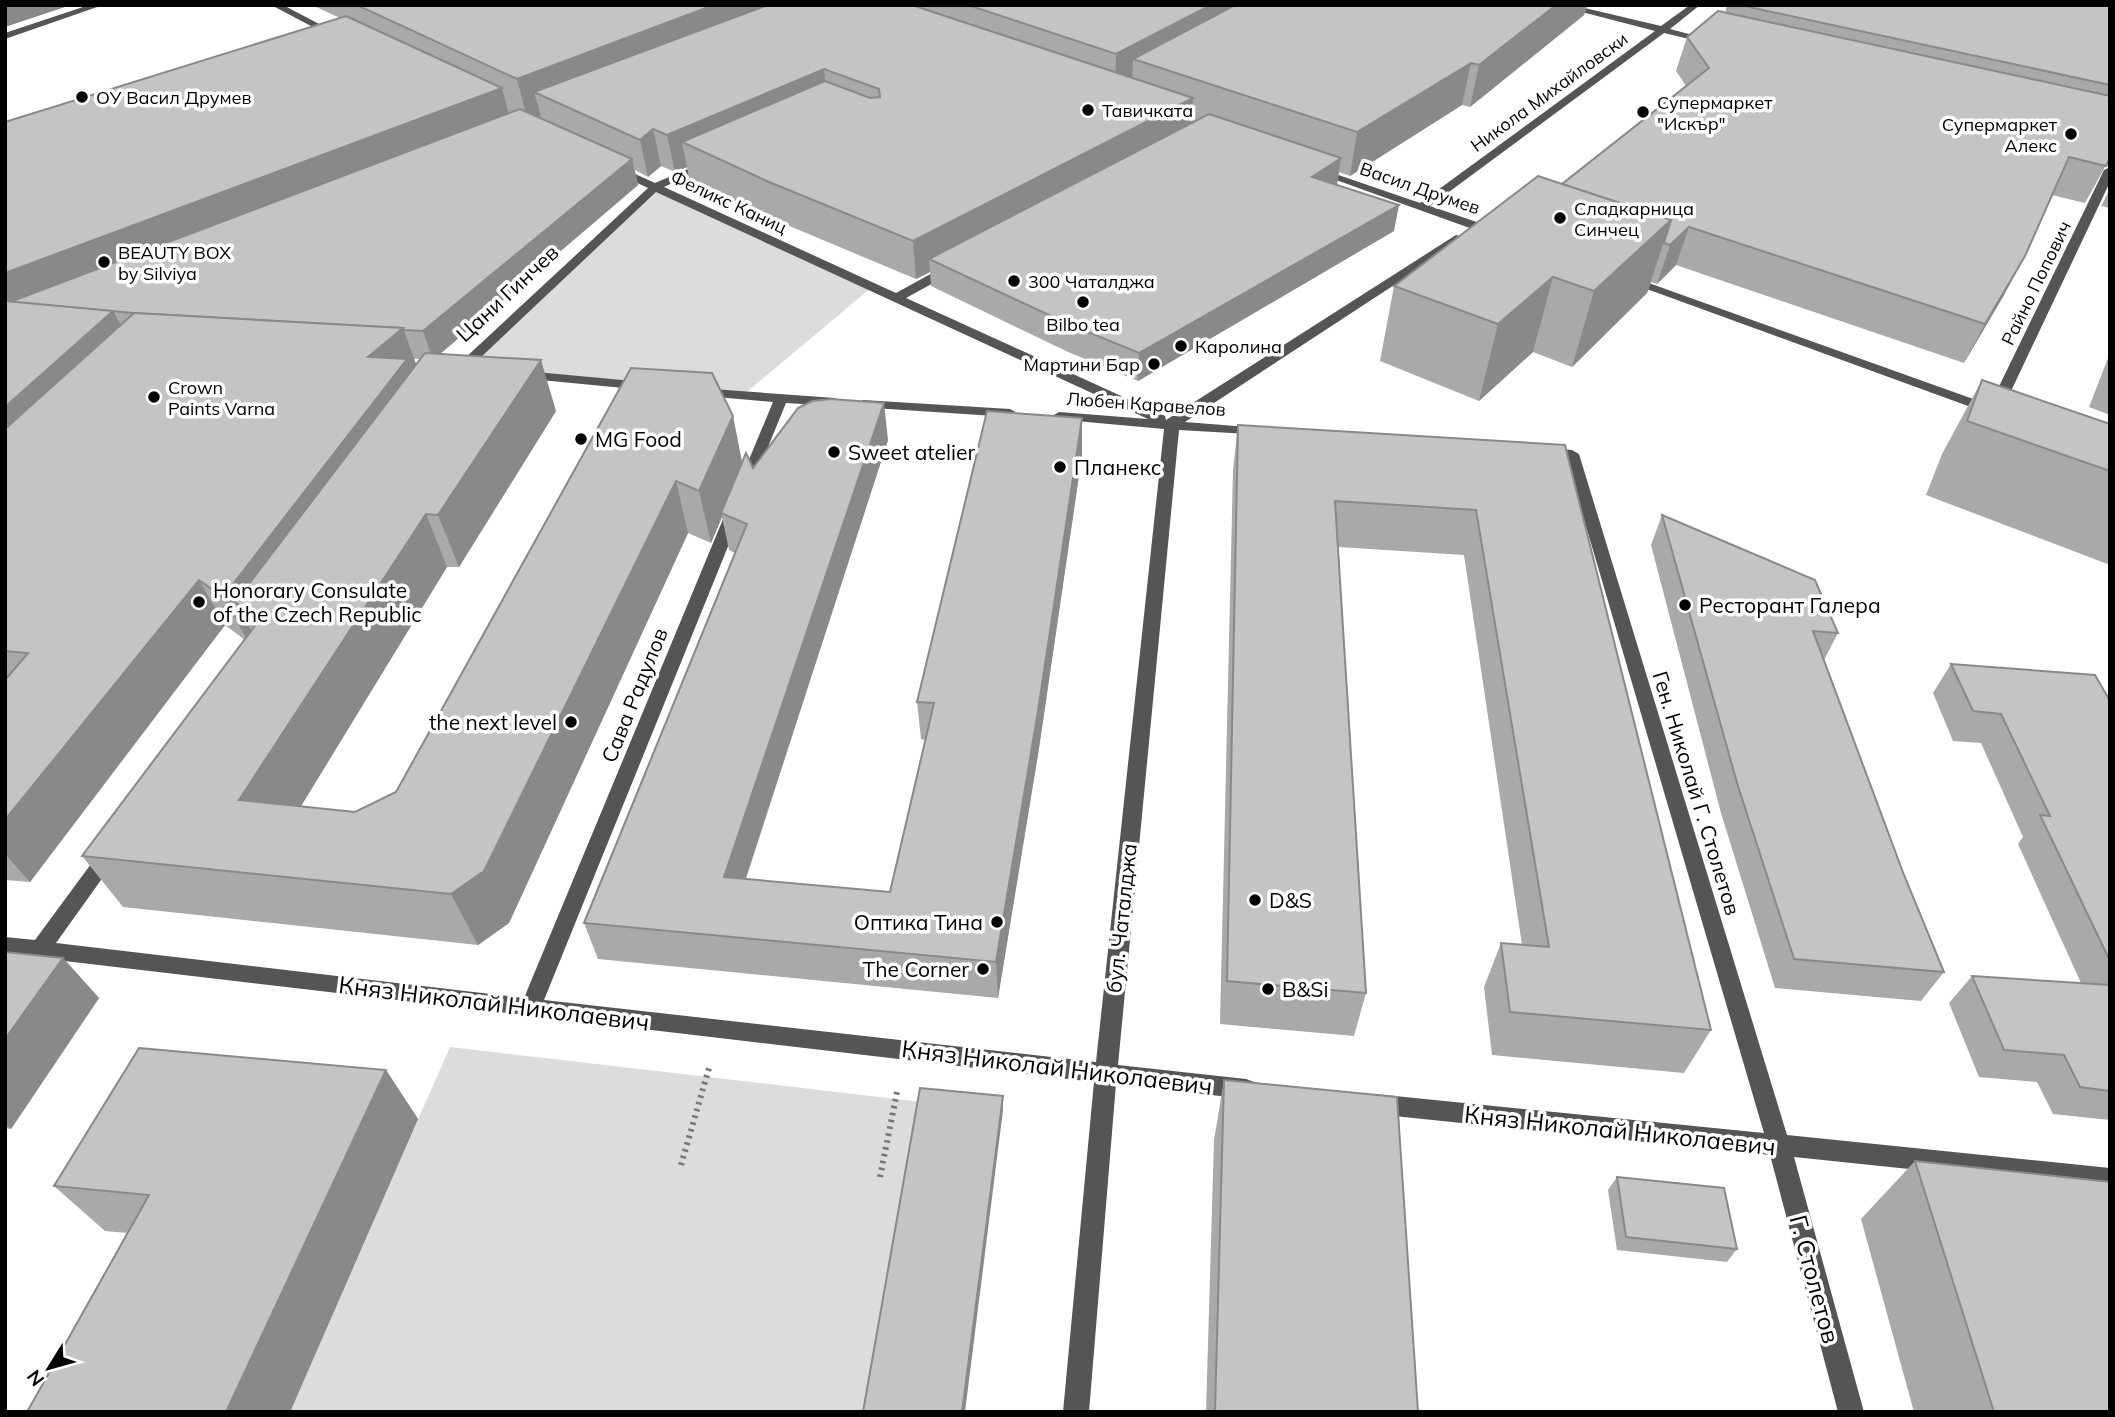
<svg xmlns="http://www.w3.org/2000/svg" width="2115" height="1417" font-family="Mulish,sans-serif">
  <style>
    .green { fill: #dcdcdc }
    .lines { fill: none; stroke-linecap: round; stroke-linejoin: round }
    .path { stroke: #777; stroke-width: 6; stroke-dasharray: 2.5 4.5; stroke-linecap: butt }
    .minor { fill: #555; fill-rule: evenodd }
    .wall { fill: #a9a9a9; fill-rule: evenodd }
    .shaded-wall { fill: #898989 }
    .building { fill: #c4c4c4; stroke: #898989; stroke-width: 2 }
    .poi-dot { fill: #000; stroke: #fff; stroke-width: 2.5 }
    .labels { text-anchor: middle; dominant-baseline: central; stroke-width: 7; stroke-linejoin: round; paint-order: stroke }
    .far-street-label { font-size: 18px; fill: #000; stroke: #fff }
    .far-poi-label { font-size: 18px; fill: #000; stroke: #fff; text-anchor: start }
    .street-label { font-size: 21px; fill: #000; stroke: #fff }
    .poi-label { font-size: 21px; fill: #000; stroke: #fff; text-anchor: start }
    .near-street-label { font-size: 24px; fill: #000; stroke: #fff }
  </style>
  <rect width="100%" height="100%" fill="#fff"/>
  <!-- green -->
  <g class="green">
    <polygon points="655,187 872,287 742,396 459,368"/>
    <polygon points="450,1047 922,1102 868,1412 289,1412"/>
  </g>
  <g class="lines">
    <!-- path -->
    <g class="path">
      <polyline points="681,1165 709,1068"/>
      <polyline points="880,1177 897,1092"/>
    </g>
    <!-- minor -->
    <g class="minor">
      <polygon points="89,5 103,5 5,39 5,33"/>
      <polygon points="271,5 283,5 340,35 332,37"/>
      <polygon points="1555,5 1572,5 1661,26 1690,5 1700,5 1670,29 1715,41 1710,44 1664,33 1430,206 1500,230 1500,236 1492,236 1311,171 1321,169 1420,203 1655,31"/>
      <polygon points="704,162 713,164 664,187 896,293 947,265 955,265 955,271 906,298 1165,416 1166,420 1456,235 1466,238 1185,422 1261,428 1266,429 1266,435 1179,430 1118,1065 1246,1079 1254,1082 1257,1089 1254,1096 1246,1099 1116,1084 1089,1412 1063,1412 1094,1082 5,954 5,937 35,940 102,849 109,846 116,849 119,854 116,859 56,943 524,998 726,512 734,507 742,512 544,1000 1096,1062 1164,429 1054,419 1052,416 1059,412 1148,419 656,192 462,375 452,375 450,372 648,188 612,171 612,167 620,167 655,183"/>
      <polygon points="2110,167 2110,182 2003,408 1990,414 1622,280 1624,277 1632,277 1990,405 2104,170"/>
      <polygon points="525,371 644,382 651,386 644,390 520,378 520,372"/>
      <polygon points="699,388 835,398 842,402 835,406 786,403 752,486 745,491 738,486 773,402 694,395 694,389"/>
      <polygon points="863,400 1010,409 1017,413 1010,417 858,407 856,404"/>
      <polygon points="1544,448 1572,450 1579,454 1787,1135 2110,1168 2110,1190 1794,1157 1864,1412 1838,1412 1770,1155 1375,1114 1367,1111 1364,1104 1367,1097 1375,1094 1764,1133 1566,458 1539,455 1537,452 1539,449"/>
    </g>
  </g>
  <!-- wall -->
  <g class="wall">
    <path d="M312,5H1596L1594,7L1587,6L1584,15L1470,107L1462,105L1350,176L1339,172L1337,185L1394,231L1138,381L1066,351L931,286L930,272L916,279L775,220L689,179L687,167L675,172L661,166L648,177L635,170L638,185L440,354L556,411L459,567H447L301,806L355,812L396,792L733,416L742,464L753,468L888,440L746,879L890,892L925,740L921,739L917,702L1082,418V455L1039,748L998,998L598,959L584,923L735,553L729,550L722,517L711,543L688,533L509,923L478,945L123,907L82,856L245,640L225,625L30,882L5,880V122L340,18ZM414,359H420L416,364Z"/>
    <polygon points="1727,5 2110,5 2110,165 2105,167 2085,203 2052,195 2004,295 1964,363 1676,265 1657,284 1651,282 1647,293 1572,367 1533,352 1479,401 1380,361 1394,286 1562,184 1686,86 1676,71 1687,37 1725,13"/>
    <polygon points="2110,189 2110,208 2101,206"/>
    <polygon points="2110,353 2110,415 2089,407"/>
    <polygon points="1982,380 2110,424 2110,565 1926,495 1942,454"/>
    <polygon points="1238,425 1565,445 1711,1030 1684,1073 1492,1055 1484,987 1501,943 1522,945 1464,555 1338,547 1366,993 1354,1036 1220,1024 1233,470"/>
    <polygon points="1662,515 1838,633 1824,660 1904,875 1944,972 1921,1001 1775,988 1721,813 1651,545"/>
    <polygon points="1951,664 2110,701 2110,1120 2053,1114 2037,1082 1979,1077 1949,1003 1972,976 2081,983 2018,844 2023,837 1981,743 1953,741 1933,693"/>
    <polygon points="5,952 63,958 99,998 11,1129 5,1128"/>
    <polygon points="386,1070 418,1119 290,1412 27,1412 127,1233 105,1231 54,1186"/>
    <polygon points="1224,1080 1418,1412 1206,1412 1214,1140"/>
    <polygon points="1915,1161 2110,1412 1914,1412 1861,1219"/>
    <polygon points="1617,1177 1737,1249 1727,1262 1617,1250 1608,1190"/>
  </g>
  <!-- shaded-wall -->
  <g class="shaded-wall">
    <polygon points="5,5 71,5 5,27"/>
    <polygon points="714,5 823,5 534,92 541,116 528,121 517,79"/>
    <polygon points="1211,5 1282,5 1133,59 1132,86 1115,95 1116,54"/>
    <polygon points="1556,5 1587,5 1584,15 1470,107 1479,65"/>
    <polygon points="1471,63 1462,105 1350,176 1357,132"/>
    <polygon points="824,69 828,105 682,142 687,167 675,172 667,135"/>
    <polygon points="502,88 512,127 5,325 5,273"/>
    <polygon points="1193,98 1190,134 929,259 930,272 916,279 913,241"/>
    <polygon points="653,129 661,166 648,177 640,140"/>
    <polygon points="1341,158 1337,184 1308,203 1312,177"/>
    <polygon points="632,159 638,185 433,360 423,331"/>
    <polygon points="1399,205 1394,231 1138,381 1139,353"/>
    <polygon points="1671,220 1647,293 1572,367 1594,291"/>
    <polygon points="1689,227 1676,265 1657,284 1670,245"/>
    <polygon points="2025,256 2004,295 1964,363 1985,324"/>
    <polygon points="1553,277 1533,352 1479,401 1498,324"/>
    <polygon points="113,311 136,354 5,478 5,407"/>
    <polygon points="403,328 419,372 260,619 235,602 254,635 249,643 223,597 368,357"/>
    <polygon points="541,360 556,411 459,567 438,515"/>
    <polygon points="884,403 888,440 734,914 724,877"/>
    <polygon points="733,416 743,467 721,513 722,517 711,543 699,491"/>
    <polygon points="1082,418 1082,455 1039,748 998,998 996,962"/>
    <polygon points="676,481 688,533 509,923 478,945 451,894"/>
    <polygon points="426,514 447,567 273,852 239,800"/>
    <polygon points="199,580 225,625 30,882 5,854 5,820"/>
    <polygon points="63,958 99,998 11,1129 5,1123 5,1039"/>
    <polygon points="386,1070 418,1119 290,1412 226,1412"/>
    <polygon points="1003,1096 1003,1110 965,1412 962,1412"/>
  </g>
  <!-- building -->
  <g class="building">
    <polygon points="367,5 714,5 517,79 361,7"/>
    <polygon points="768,5 912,5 1193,98 913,241 769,182 682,142 825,81 870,98 880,97 879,89 824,69 667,135 653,129 640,140 534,92"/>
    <polygon points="968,5 1211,5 1116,54"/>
    <polygon points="1235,5 1556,5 1479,65 1471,63 1357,132 1133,59"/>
    <polygon points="1740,5 2110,5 2110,85"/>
    <polygon points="1718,11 2110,96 2110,157 2106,166 2069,157 2025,256 1985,324 1689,227 1670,245 1664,243 1671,220 1562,184 1709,68 1687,37"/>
    <polygon points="346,16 502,88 5,273 5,122"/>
    <polygon points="520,109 632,159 423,331 404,330 403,328 134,313 10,302"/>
    <polygon points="1209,114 1341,158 1312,177 1399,205 1139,353 1066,323 929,259"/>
    <polygon points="1538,176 1671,220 1594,291 1553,277 1498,324 1394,286"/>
    <polygon points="5,301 113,311 5,407"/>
    <polygon points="134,313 403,328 368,357 407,359 223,597 199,580 5,820 5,680 28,653 5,651 5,429"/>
    <polygon points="425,353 541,360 438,515 426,514 239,800 355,812 396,792 631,368 712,373 733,416 699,491 676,481 484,871 451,894 82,856 260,619 235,602"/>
    <polygon points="1982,380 2110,424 2110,471 1967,421"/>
    <polygon points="831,399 884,403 724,877 890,892 934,703 917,702 987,411 1082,418 1038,711 996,962 584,923 747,524 721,513 746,453 753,468 798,408 812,401"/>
    <polygon points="1238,425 1565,445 1711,1030 1510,1012 1501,943 1549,947 1476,510 1335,501 1366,993 1227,981"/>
    <polygon points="1662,515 1815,580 1838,633 1813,631 1904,875 1944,972 1794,959 1737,783"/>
    <polygon points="1951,664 2095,675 2110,701 2110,961 2040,815 2050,816 2001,714 1973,711"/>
    <polygon points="5,952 63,958 5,1039"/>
    <polygon points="1972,976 2110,985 2110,1091 2080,1087 2064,1055 2004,1050"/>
    <polygon points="139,1048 386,1070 226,1412 27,1412 149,1195 54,1186"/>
    <polygon points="1224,1080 1397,1097 1418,1412 1215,1412"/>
    <polygon points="920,1088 1003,1096 962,1412 863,1412"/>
    <polygon points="1915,1161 2110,1182 2110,1412 1994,1412"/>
    <polygon points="1617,1177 1724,1188 1737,1249 1626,1237"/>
  </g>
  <!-- markers -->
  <g class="poi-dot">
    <circle cx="82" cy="97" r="7"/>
    <circle cx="1088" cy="110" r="7"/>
    <circle cx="1643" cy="112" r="7"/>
    <circle cx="2071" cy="134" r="7"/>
    <circle cx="1560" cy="218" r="7"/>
    <circle cx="104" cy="262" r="7"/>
    <circle cx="1014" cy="281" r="7"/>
    <circle cx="1083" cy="302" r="7"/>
    <circle cx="1181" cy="346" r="7"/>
    <circle cx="1154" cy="364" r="7"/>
    <circle cx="154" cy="397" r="7"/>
    <circle cx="581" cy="439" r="7"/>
    <circle cx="834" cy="452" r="7"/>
    <circle cx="1060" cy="467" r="7"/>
    <circle cx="199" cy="602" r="7"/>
    <circle cx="1685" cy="605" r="7"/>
    <circle cx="571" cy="722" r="7"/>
    <circle cx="1255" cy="900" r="7"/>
    <circle cx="997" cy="922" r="7"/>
    <circle cx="983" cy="969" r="7"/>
    <circle cx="1268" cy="989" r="7"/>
  </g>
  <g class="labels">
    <!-- far-street labels -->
    <g class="far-street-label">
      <text transform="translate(1549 92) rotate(-36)">Никола Михайловски</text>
      <text transform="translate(1420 188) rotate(19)">Васил Друмев</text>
      <text transform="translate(729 202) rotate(25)">Феликс Каниц</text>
      <text transform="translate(2036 283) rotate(-64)">Райно Попович</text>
      <text transform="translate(1146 404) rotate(4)">Любен Каравелов</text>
    </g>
    <!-- far-poi labels -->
    <g class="far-poi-label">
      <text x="96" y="97">ОУ Васил Друмев</text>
      <text x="1657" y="102">Супермаркет<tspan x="1657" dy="21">"Искър"</tspan></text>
      <text x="1102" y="110">Тавичката</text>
      <text x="2057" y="124" text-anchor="end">Супермаркет<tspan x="2057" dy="21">Алекс</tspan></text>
      <text x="1574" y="208">Сладкарница<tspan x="1574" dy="21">Синчец</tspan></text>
      <text x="118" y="252">BEAUTY BOX<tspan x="118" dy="21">by Silviya</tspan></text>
      <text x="1028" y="281">300 Чаталджа</text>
      <text x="1083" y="324" text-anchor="middle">Bilbo tea</text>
      <text x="1195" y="346">Каролина</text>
      <text x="1140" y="364" text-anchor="end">Мартини Бар</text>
      <text x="168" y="387">Crown<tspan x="168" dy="21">Paints Varna</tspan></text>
    </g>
    <!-- street labels -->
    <g class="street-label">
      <text transform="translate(507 293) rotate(-43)">Цани Гинчев</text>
      <text transform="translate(634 695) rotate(-68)">Сава Радулов</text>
      <text transform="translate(1697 793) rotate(73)">Ген. Николай Г. Столетов</text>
      <text transform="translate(1121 918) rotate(-84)">бул. Чаталджа</text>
    </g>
    <!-- poi labels -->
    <g class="poi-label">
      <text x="595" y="439">MG Food</text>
      <text x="848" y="452">Sweet atelier</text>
      <text x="1074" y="467">Планекс</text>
      <text x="213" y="590">Honorary Consulate<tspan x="213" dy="24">of the Czech Republic</tspan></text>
      <text x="1699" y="605">Ресторант Галера</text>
      <text x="557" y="722" text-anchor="end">the next level</text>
      <text x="1269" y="900">D&amp;S</text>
      <text x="983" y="922" text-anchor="end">Оптика Тина</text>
      <text x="969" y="969" text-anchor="end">The Corner</text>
      <text x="1282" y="989">B&amp;Si</text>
    </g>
    <!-- near-street labels -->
    <g class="near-street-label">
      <text transform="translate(494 1003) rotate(7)">Княз Николай Николаевич</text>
      <text transform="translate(1057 1067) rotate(7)">Княз Николай Николаевич</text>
      <text transform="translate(1620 1130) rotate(6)">Княз Николай Николаевич</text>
      <text transform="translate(1815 1279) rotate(75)">Г. Столетов</text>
    </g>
  </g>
  <!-- border -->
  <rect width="2115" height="1417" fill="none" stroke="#000000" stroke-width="14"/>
  <!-- north arrow -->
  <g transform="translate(49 1368) rotate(233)" stroke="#ffffff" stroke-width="5" paint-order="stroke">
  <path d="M0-5L12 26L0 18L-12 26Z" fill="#000000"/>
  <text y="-10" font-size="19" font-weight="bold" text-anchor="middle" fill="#000000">N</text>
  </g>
</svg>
